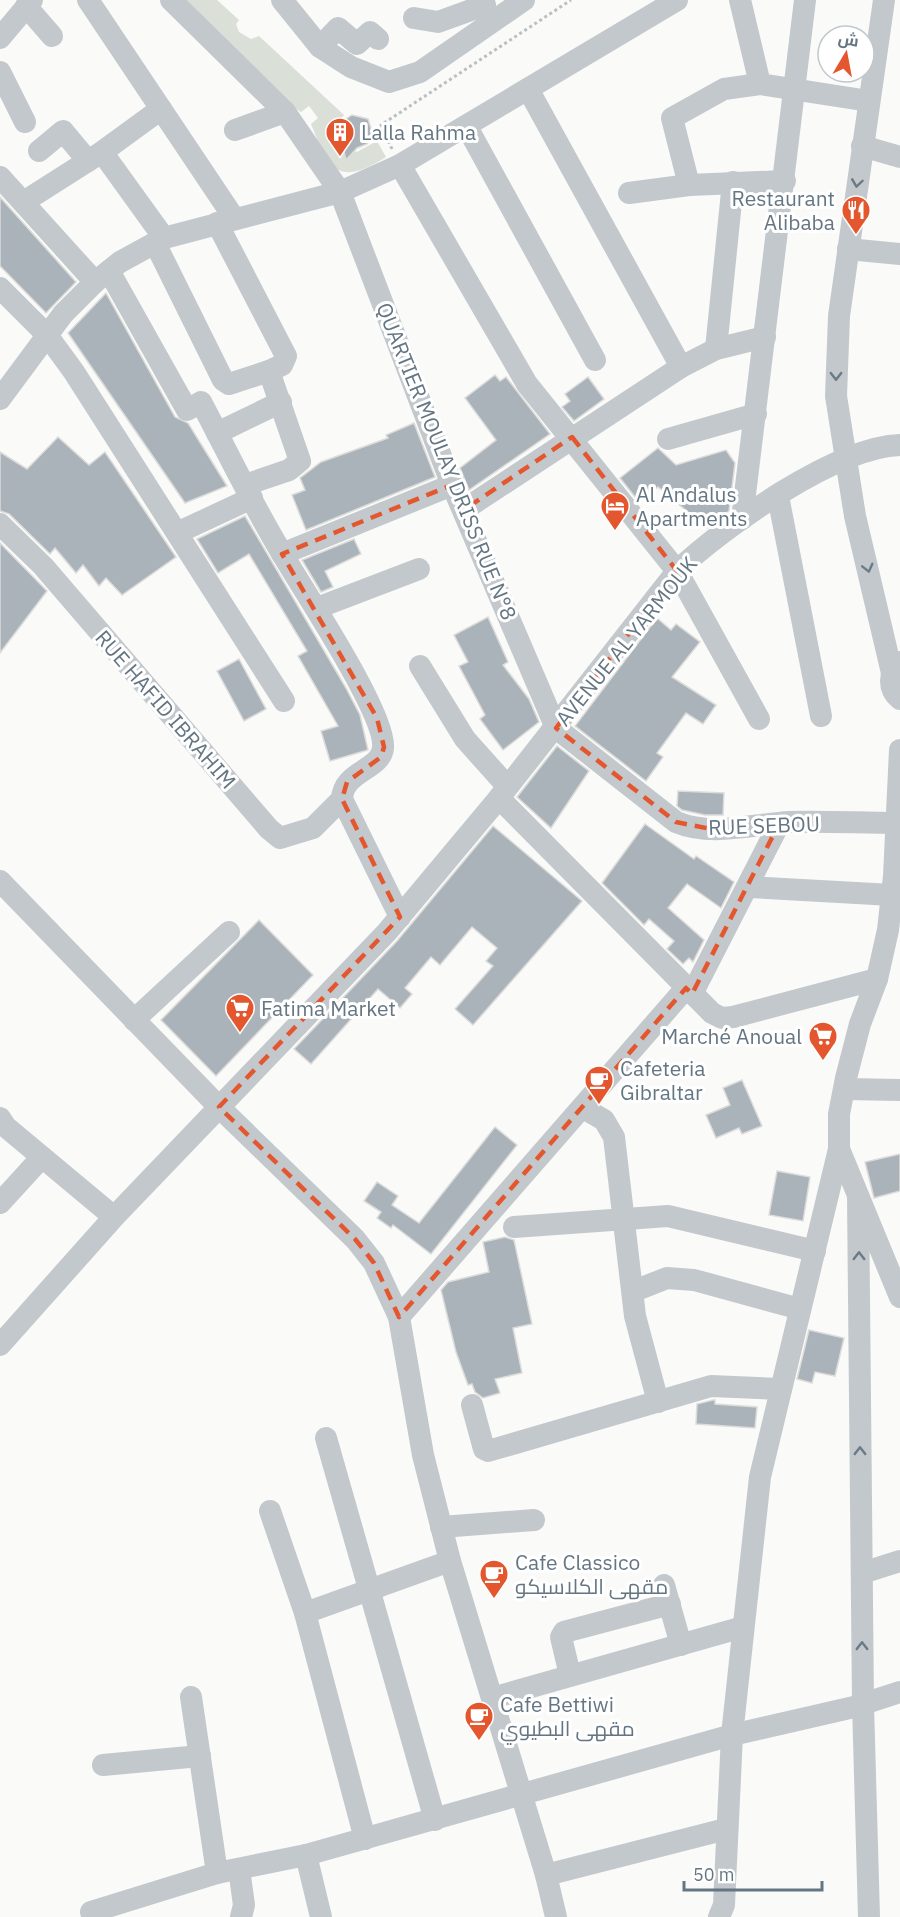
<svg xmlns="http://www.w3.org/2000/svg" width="900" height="1917" font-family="'IBM Plex Sans',Cairo,sans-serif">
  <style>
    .green { fill: #dadfd7 }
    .building { fill: #aab3b9; stroke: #dcdcda; stroke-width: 1.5 }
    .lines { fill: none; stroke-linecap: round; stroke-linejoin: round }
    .path { stroke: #bbbfc2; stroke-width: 3; stroke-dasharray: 3 3; stroke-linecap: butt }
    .minor { stroke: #c3c8cc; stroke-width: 22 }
    .oneway { stroke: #6a7a87 }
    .marked { fill: none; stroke: #e4572e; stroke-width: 4.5; stroke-dasharray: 12 8; stroke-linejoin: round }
    .labels { text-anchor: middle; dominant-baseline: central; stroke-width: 6; stroke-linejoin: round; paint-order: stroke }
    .poi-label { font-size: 21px; fill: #657683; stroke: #fff; text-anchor: start }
    .street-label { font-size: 21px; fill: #657683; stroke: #fff }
  </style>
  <rect width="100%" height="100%" fill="#fafaf8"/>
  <!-- green -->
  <path class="green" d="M178,0H217L239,20L236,24L239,32L251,39L259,36L344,115C335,126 335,136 343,148L357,152L377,141L386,157C338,187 330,171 311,124L318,118L309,106L301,112L283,101Z"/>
  <!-- building -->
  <g class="building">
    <polygon points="352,115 368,119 373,135 367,144 357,148 346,160 339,132 340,123"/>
    <polygon points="0,197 76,282 46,313 0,266"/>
    <polygon points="106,293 175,417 188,423 227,486 185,503 68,333"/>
    <polygon points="495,375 500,381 506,377 550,434 469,490 460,468 496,440 465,398"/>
    <polygon points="588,377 604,399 574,421 562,407 570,401 565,394"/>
    <polygon points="414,423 435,477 306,530 292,495 305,490 300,478 321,462 388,438 386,435"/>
    <polygon points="58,437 89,465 105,452 176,557 122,595 106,578 99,586 83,565 76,573 55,548 50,554 9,514 0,511 0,452 27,469"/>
    <polygon points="658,448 676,465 726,450 735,463 729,511 707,528 658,487 639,502 620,478"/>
    <polygon points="245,516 346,688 360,715 368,750 330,761 321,731 338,726 298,656 307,651 249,554 218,573 197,539"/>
    <polygon points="354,539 361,554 325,571 333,587 321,592 302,560"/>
    <polygon points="0,543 47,591 0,653"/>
    <polygon points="488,617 508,662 503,665 529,699 539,722 503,750 480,719 485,715 459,666 468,662 454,635"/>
    <polygon points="657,618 671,630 676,624 700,642 672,677 716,705 703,724 686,713 657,753 663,757 646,781 575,726"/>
    <polygon points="239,659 266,709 244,721 217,671"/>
    <polygon points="557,746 589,771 551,828 517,797"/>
    <polygon points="678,791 724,793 723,815 705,815 682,810 677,806"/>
    <polygon points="645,824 694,859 696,856 734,882 721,908 687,884 668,908 704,940 693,962 689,958 683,964 667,949 674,941 649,919 644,925 602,883"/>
    <polygon points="493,826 582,901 473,1025 455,1009 493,966 486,961 497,948 472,927 440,965 431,957 405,988 412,994 400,1008 378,989 311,1064 294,1049 397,941"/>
    <polygon points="259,920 313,975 216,1076 161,1020"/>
    <polygon points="742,1080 762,1126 742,1134 739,1128 716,1138 706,1115 730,1105 723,1088"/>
    <polygon points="495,1127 517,1145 431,1254 393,1225 391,1228 377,1218 381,1212 364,1201 377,1182 398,1196 392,1205 419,1223"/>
    <polygon points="900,1154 900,1191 874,1198 865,1162"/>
    <polygon points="777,1171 810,1177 803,1221 769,1215"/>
    <polygon points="505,1237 514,1240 532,1324 513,1328 522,1373 495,1379 500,1393 483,1398 475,1392 472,1384 468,1385 456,1352 441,1290 448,1282 489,1272 483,1242"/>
    <polygon points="809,1330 844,1338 835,1376 815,1372 812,1383 797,1379"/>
    <polygon points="713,1400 715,1400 715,1404 757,1407 755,1428 696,1424 697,1404"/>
  </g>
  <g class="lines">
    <!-- path -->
    <polyline class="path" points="392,149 381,125 571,0"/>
    <!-- minor -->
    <g class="minor">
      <polyline points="88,0 234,218"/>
      <path d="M171,0L285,112L340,192L452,485L556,728L676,822C712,837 752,824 790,822C825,821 861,823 897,823"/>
      <polyline points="282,0 320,47 351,67 389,82 420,72 524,0"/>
      <polyline points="740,0 760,84 869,101"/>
      <polyline points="884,0 839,316 836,396 855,516 892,673"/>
      <polyline points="26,6 52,36"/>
      <polyline points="414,18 438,22 485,5"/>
      <polyline points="0,38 32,0"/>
      <polyline points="320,47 338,28 357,44 370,32 378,39"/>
      <polyline points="0,72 25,122"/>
      <polyline points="528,89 681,367"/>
      <polyline points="467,127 595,360"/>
      <polyline points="235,130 285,112"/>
      <polyline points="862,146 900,157"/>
      <polyline points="39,151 63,131 88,161"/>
      <polyline points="102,152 164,238"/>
      <polyline points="400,165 527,384 677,571 759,719"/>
      <polyline points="0,177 95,282"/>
      <polyline points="689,185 672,118 724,89 760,84"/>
      <polyline points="629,193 689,185 785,181"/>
      <polyline points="25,201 102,152 161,109"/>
      <polyline points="217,223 286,356 282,365 269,371"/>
      <polyline points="155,243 223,380 229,384 269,371 300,461 289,470 245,485"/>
      <polyline points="848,249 900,254"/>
      <path d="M109,271L187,410L201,402C228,453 253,506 283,555C303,590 387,715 383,748C381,770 343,771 342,799L400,917"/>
      <polyline points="0,288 47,335 74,372 284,701"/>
      <polyline points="716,349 733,182"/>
      <polyline points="0,399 63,314 95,282 120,262 164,238 340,192 400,165 677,0"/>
      <polyline points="217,433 281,402"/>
      <polyline points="668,439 756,414"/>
      <polyline points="778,496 821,716"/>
      <polyline points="465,509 681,367 716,349 765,337"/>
      <polyline points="742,519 805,0"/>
      <polyline points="0,524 43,566 269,829 280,838 313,828 342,799"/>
      <polyline points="179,532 252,498"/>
      <polyline points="282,554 452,485"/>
      <polyline points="317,608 419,569"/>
      <path d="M900,662C888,673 888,689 900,699"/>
      <polyline points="420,666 465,739 507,786"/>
      <polyline points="900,750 894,876 888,930 877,979 860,1024 846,1078 839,1114 839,1149 900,1297"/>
      <path d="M499,798L677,571C723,527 836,447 900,445"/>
      <polyline points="0,881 219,1107 355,1239 374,1263 399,1317 423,1455 450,1561 546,1875 556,1917"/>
      <polyline points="749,887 892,895"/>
      <polyline points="692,994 779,824"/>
      <polyline points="134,1020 229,932"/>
      <polyline points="845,1089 900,1090"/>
      <polyline points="583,1108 604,1120 614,1137 635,1316 658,1402"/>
      <polyline points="0,1118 6,1127 114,1217"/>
      <polyline points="858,1196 863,1704 869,1917"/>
      <polyline points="0,1203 42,1157"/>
      <polyline points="514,1227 668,1216 815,1251"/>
      <polyline points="634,1291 667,1278 694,1280 800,1309"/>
      <polyline points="399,1317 686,988"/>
      <polyline points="0,1345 114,1217 387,932 499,798 712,1013 722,1018 733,1017 877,979"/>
      <polyline points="472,1405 484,1449 488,1451 711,1386 781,1389"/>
      <polyline points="326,1438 435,1820"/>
      <polyline points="270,1511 305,1613 365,1839"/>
      <polyline points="441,1527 534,1520"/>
      <polyline points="862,1573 900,1561"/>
      <polyline points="664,1585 681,1645"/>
      <polyline points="305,1613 450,1561"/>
      <polyline points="570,1675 561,1637 564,1632 670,1604"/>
      <polyline points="191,1697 217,1873"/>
      <polyline points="492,1698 743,1627"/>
      <polyline points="103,1765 200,1756"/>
      <polyline points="306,1855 321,1917"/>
      <polyline points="239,1869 244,1905 241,1917"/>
      <polyline points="546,1875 726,1829"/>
      <polyline points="91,1912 217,1873 306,1855 732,1735 854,1707 900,1692"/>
      <polyline points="719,1917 724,1905 732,1735 760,1477 839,1149"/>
    </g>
  </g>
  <!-- one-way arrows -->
  <defs><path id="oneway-chevron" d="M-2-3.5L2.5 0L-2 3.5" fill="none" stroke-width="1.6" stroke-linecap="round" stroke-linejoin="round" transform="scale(1.5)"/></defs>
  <g class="oneway">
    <use href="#oneway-chevron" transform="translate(857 183) rotate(98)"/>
    <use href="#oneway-chevron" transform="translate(836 376) rotate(90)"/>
    <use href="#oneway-chevron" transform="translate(868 568) rotate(76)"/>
    <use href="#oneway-chevron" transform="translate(859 1256) rotate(-90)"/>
    <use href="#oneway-chevron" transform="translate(860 1451) rotate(-90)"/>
    <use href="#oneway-chevron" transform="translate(862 1646) rotate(-90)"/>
  </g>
  <!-- marked area -->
  <path class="marked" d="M572,437L677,571L556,728L676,822L716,830L779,824L692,994L686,988L399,1317L374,1263L355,1239L219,1107L400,917L342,799L347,782L381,757L384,747L377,718L282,554L452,485L465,509Z"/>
  <!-- icons -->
  <defs>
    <g id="building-pin" transform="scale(1.5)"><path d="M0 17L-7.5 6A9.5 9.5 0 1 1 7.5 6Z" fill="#e4572e" stroke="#fff"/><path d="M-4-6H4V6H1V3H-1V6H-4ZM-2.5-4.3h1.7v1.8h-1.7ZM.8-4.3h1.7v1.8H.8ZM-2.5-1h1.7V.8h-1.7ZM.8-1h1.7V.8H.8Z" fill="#fff"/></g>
    <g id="restaurant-pin" transform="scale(1.5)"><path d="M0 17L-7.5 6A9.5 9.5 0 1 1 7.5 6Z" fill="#e4572e" stroke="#fff"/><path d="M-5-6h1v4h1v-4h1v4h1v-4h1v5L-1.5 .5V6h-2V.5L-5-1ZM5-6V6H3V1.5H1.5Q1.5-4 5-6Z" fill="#fff"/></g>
    <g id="hotel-pin" transform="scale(1.5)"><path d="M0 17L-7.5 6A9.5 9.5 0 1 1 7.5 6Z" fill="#e4572e" stroke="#fff"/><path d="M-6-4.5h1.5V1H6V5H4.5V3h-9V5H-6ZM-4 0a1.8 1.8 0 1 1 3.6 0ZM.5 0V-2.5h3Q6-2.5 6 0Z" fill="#fff"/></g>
    <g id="supermarket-pin" transform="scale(1.5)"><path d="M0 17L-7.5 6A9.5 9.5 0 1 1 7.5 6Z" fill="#e4572e" stroke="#fff"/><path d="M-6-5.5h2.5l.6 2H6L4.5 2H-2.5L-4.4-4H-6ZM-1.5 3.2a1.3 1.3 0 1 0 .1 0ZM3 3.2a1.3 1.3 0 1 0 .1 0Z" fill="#fff"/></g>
    <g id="cafe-pin" transform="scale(1.5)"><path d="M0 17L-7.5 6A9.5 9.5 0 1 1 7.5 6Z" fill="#e4572e" stroke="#fff"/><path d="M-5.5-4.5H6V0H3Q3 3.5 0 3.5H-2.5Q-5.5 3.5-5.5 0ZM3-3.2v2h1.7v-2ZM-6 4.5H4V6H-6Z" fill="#fff"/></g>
  </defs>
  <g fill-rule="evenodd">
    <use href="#building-pin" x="340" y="132"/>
    <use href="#restaurant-pin" x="856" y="210"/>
    <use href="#hotel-pin" x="615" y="506"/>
    <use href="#supermarket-pin" x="240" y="1008"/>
    <use href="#supermarket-pin" x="823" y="1036"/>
    <use href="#cafe-pin" x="599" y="1080"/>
    <use href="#cafe-pin" x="494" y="1574"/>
    <use href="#cafe-pin" x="479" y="1716"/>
  </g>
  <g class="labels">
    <!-- poi labels -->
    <g class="poi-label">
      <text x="361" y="132">Lalla Rahma</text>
      <text x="835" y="198" text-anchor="end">Restaurant<tspan x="835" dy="24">Alibaba</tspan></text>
      <text x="636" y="494">Al Andalus<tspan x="636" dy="24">Apartments</tspan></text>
      <text x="261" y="1008">Fatima Market</text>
      <text x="802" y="1036" text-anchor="end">Marché Anoual</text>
      <text x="620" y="1068">Cafeteria<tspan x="620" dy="24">Gibraltar</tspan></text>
      <text x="515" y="1562">Cafe Classico<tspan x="515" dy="24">مقهى الكلاسيكو</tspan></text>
      <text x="500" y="1704">Cafe Bettiwi<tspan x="500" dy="24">مقهى البطيوي</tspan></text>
    </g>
    <!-- street labels -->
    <g class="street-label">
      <text transform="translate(447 461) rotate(68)">QUARTIER MOULAY DRISS RUE N°8</text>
      <text transform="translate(626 641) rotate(-51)">AVENUE AL YARMOUK</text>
      <text transform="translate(166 709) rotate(49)">RUE HAFID IBRAHIM</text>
      <text transform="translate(764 825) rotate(-2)">RUE SEBOU</text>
    </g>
  </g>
  <!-- north arrow -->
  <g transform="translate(846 54) rotate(10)"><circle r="28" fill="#ffffff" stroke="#c1c8cd" stroke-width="1.5"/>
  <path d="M0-4.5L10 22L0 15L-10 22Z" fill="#e4572e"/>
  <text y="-9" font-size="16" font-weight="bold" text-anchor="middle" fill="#657683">ش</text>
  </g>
  <!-- scale -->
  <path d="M684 1881v9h138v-9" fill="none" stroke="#657683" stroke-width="3"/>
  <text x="693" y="1881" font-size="18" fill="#657683" stroke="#ffffff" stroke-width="4.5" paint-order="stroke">50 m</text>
</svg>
